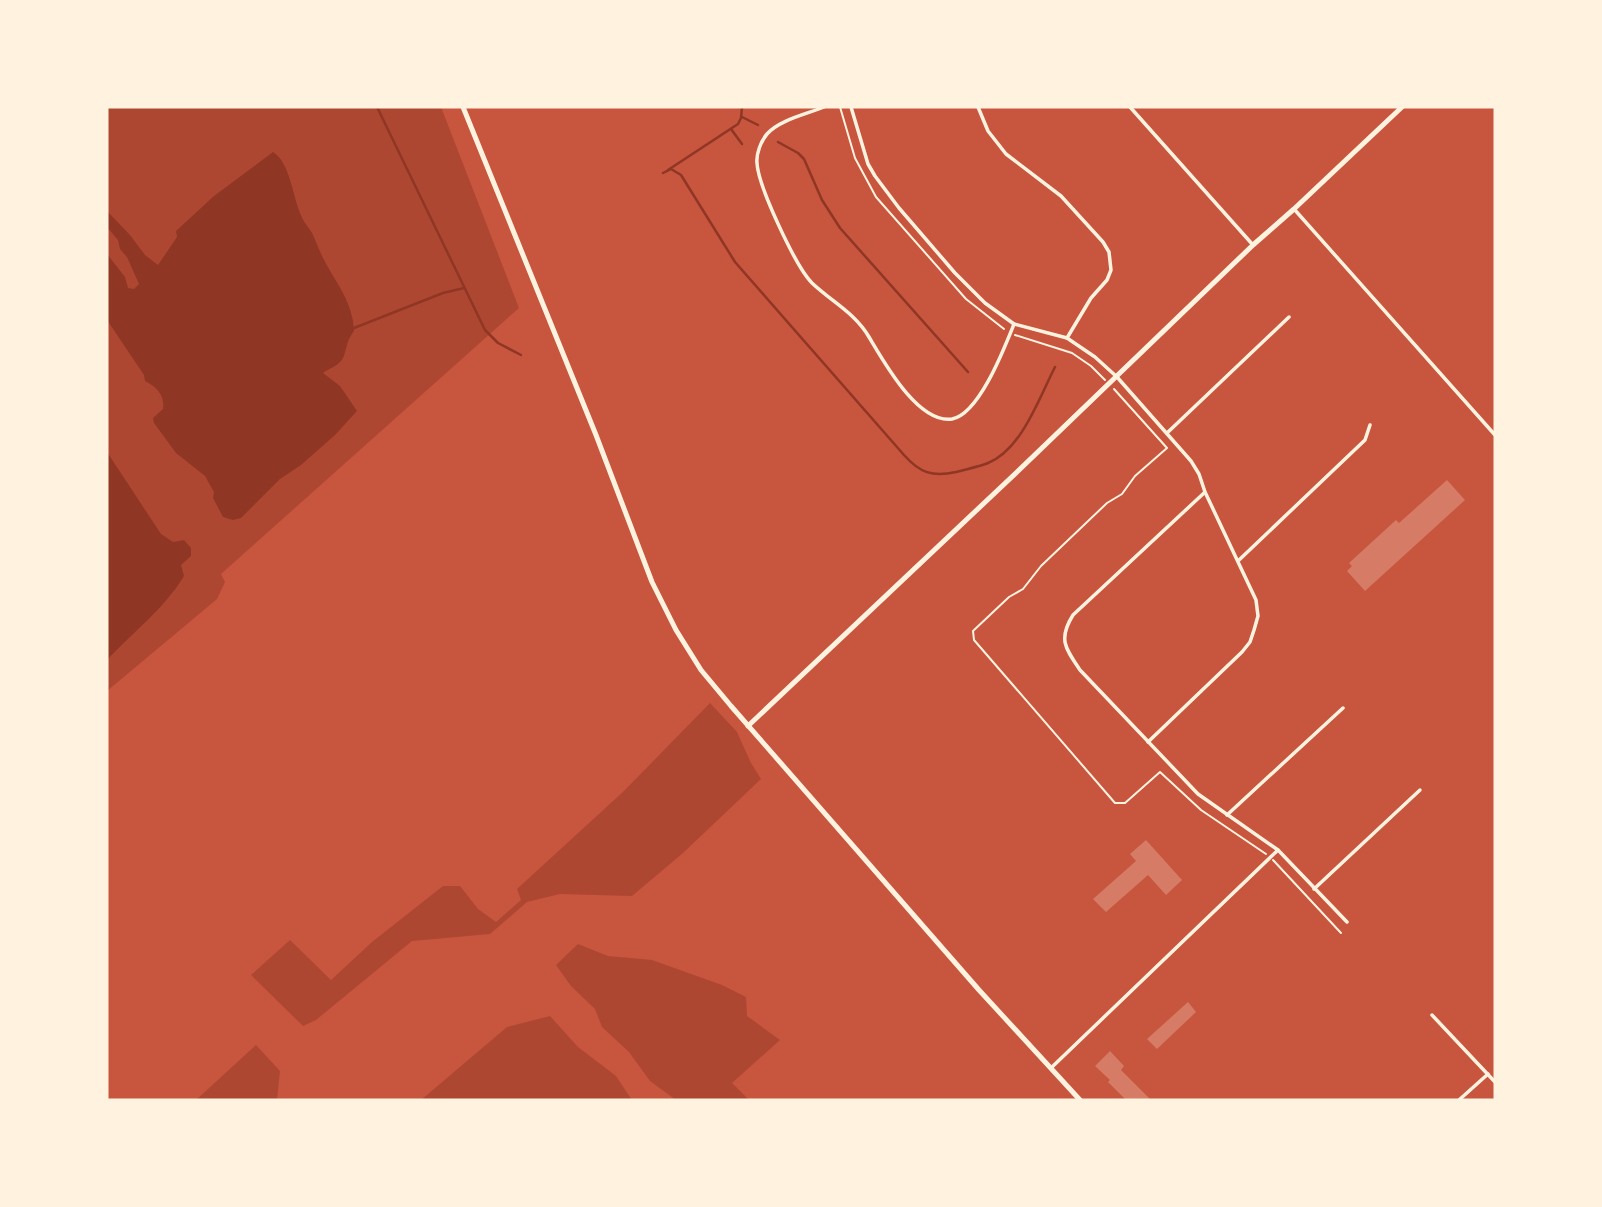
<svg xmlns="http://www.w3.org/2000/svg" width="1602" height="1207" font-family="'Fira Sans Condensed',sans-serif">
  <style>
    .green { fill: #ae4732 }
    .water { fill: #8f3625 }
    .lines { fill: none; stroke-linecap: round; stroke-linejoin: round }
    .stream { stroke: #8f3625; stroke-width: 2.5 }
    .building { fill: #d67c66 }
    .path { stroke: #fff3e0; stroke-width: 2 }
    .minor { stroke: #fff3e0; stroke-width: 3.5 }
    .tertiary { stroke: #fff3e0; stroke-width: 5 }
    .secondary { stroke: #fff3e0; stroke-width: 5 }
  </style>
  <rect width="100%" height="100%" fill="#c8553d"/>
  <!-- green -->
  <g class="green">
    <polygon points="107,107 441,107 519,308 221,574 225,582 217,599 107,691"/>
    <polygon points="710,703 737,732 751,763 761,779 683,853 632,896 560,894 527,902 490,934 412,941 316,1020 303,1026 251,975 290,940 331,980 372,942 443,886 460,886 478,909 496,922 521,900 517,889 624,791"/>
    <polygon points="578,944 608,956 652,960 722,985 746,997 747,1016 780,1040 732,1083 749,1100 676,1100 650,1081 629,1052 602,1027 595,1009 571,986 556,965"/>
    <polygon points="550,1016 578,1047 616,1076 632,1100 421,1100 507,1027"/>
    <polygon points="256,1045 280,1071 277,1100 196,1100"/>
  </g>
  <!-- water -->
  <g class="water">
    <path d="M273,152C290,162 293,198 301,215C303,222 309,227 312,233C316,241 319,250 323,258C336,283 353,302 354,331C346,341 347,349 343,358C339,366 329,368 323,373L340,386L357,411L335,435L301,465L280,479L241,518L233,520L223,517L213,498L214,492L205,476L176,453L154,423L153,418L163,409C165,396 157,387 145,381L144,375L107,320V254L125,277L128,288L134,289L139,284L127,257L120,249L118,240L107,227V211L130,235L145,255L158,265L177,237L176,231L214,196Z"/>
    <path d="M107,452L161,534L173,542L184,540L191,548V556L181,565L184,576C164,609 133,632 107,660Z"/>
  </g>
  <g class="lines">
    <!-- stream -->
    <g class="stream">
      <polyline points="377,107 485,330 498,343 521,355"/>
      <polyline points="742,117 758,125"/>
      <polyline points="731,129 742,144"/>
      <polyline points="778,142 798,153 804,159 822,200 840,228 968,372"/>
      <polyline points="668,170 738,124 741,118 742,107"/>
      <path d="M663,173L671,169L681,175L735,262L904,455C920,473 932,477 956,472C967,469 978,467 988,463C1022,449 1039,398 1055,367"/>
      <polyline points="354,328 443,293 464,288"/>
    </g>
  </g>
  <!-- building -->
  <g class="building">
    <polygon points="1447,480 1465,500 1365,591 1347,571 1352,566 1349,563 1396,520 1399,523"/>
    <polygon points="1146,840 1182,880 1166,895 1148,875 1106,912 1093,899 1136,861 1130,854"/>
    <polygon points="1188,1002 1196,1012 1157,1049 1147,1039"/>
    <polygon points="1110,1051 1124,1066 1121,1070 1151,1100 1126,1100 1108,1082 1110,1080 1095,1066"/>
  </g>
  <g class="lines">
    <!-- path -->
    <g class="path">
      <polyline points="840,107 855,158 876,197 966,299 1004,329"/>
      <polyline points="1015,335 1072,353 1091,366 1105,380"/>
      <polyline points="1114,389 1167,448 1135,476 1122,494 1107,503 1041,566 1023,589 1009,597 973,631 974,640 1115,803 1125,803 1160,772 1201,810 1266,854"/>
      <polyline points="1273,860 1341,933"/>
    </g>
    <!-- minor -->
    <g class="minor">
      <path d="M824,107C807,114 779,120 767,134C761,141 756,154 757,163C758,186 796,267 812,283C832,302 855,313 869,337C884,362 918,424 952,419C979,414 1004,349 1014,324"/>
      <polyline points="851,107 868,164 875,176 899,208 955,273 985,303 1014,324 1067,338 1095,357 1117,377 1191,461 1199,474 1205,492 1256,600 1258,616 1254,630 1250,642 1242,652 1148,742"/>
      <polyline points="978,107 988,131 1006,154 1061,196 1103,242 1109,252 1111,270 1107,280 1091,298 1067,338"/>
      <polyline points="1130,107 1253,245"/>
      <polyline points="1294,209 1495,435"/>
      <polyline points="1167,433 1289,317"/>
      <path d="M1204,493L1073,615C1058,639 1065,648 1080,670L1198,794L1278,850L1347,922"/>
      <polyline points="1238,561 1365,440 1370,425"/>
      <polyline points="1227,815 1343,708"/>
      <polyline points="1314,889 1420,790"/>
      <polyline points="1432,1015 1495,1082"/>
      <polyline points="1051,1068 1278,850"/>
      <polyline points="1459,1100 1488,1074"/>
    </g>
    <!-- tertiary -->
    <polyline class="tertiary" points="748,726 1017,472 1253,245 1294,209 1402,107"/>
    <!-- secondary -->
    <polyline class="secondary" points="463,107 596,435 652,582 676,630 701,670 731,706 979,990 1080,1100"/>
  </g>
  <!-- border -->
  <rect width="1602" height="1207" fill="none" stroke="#fff3e0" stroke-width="217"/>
</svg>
